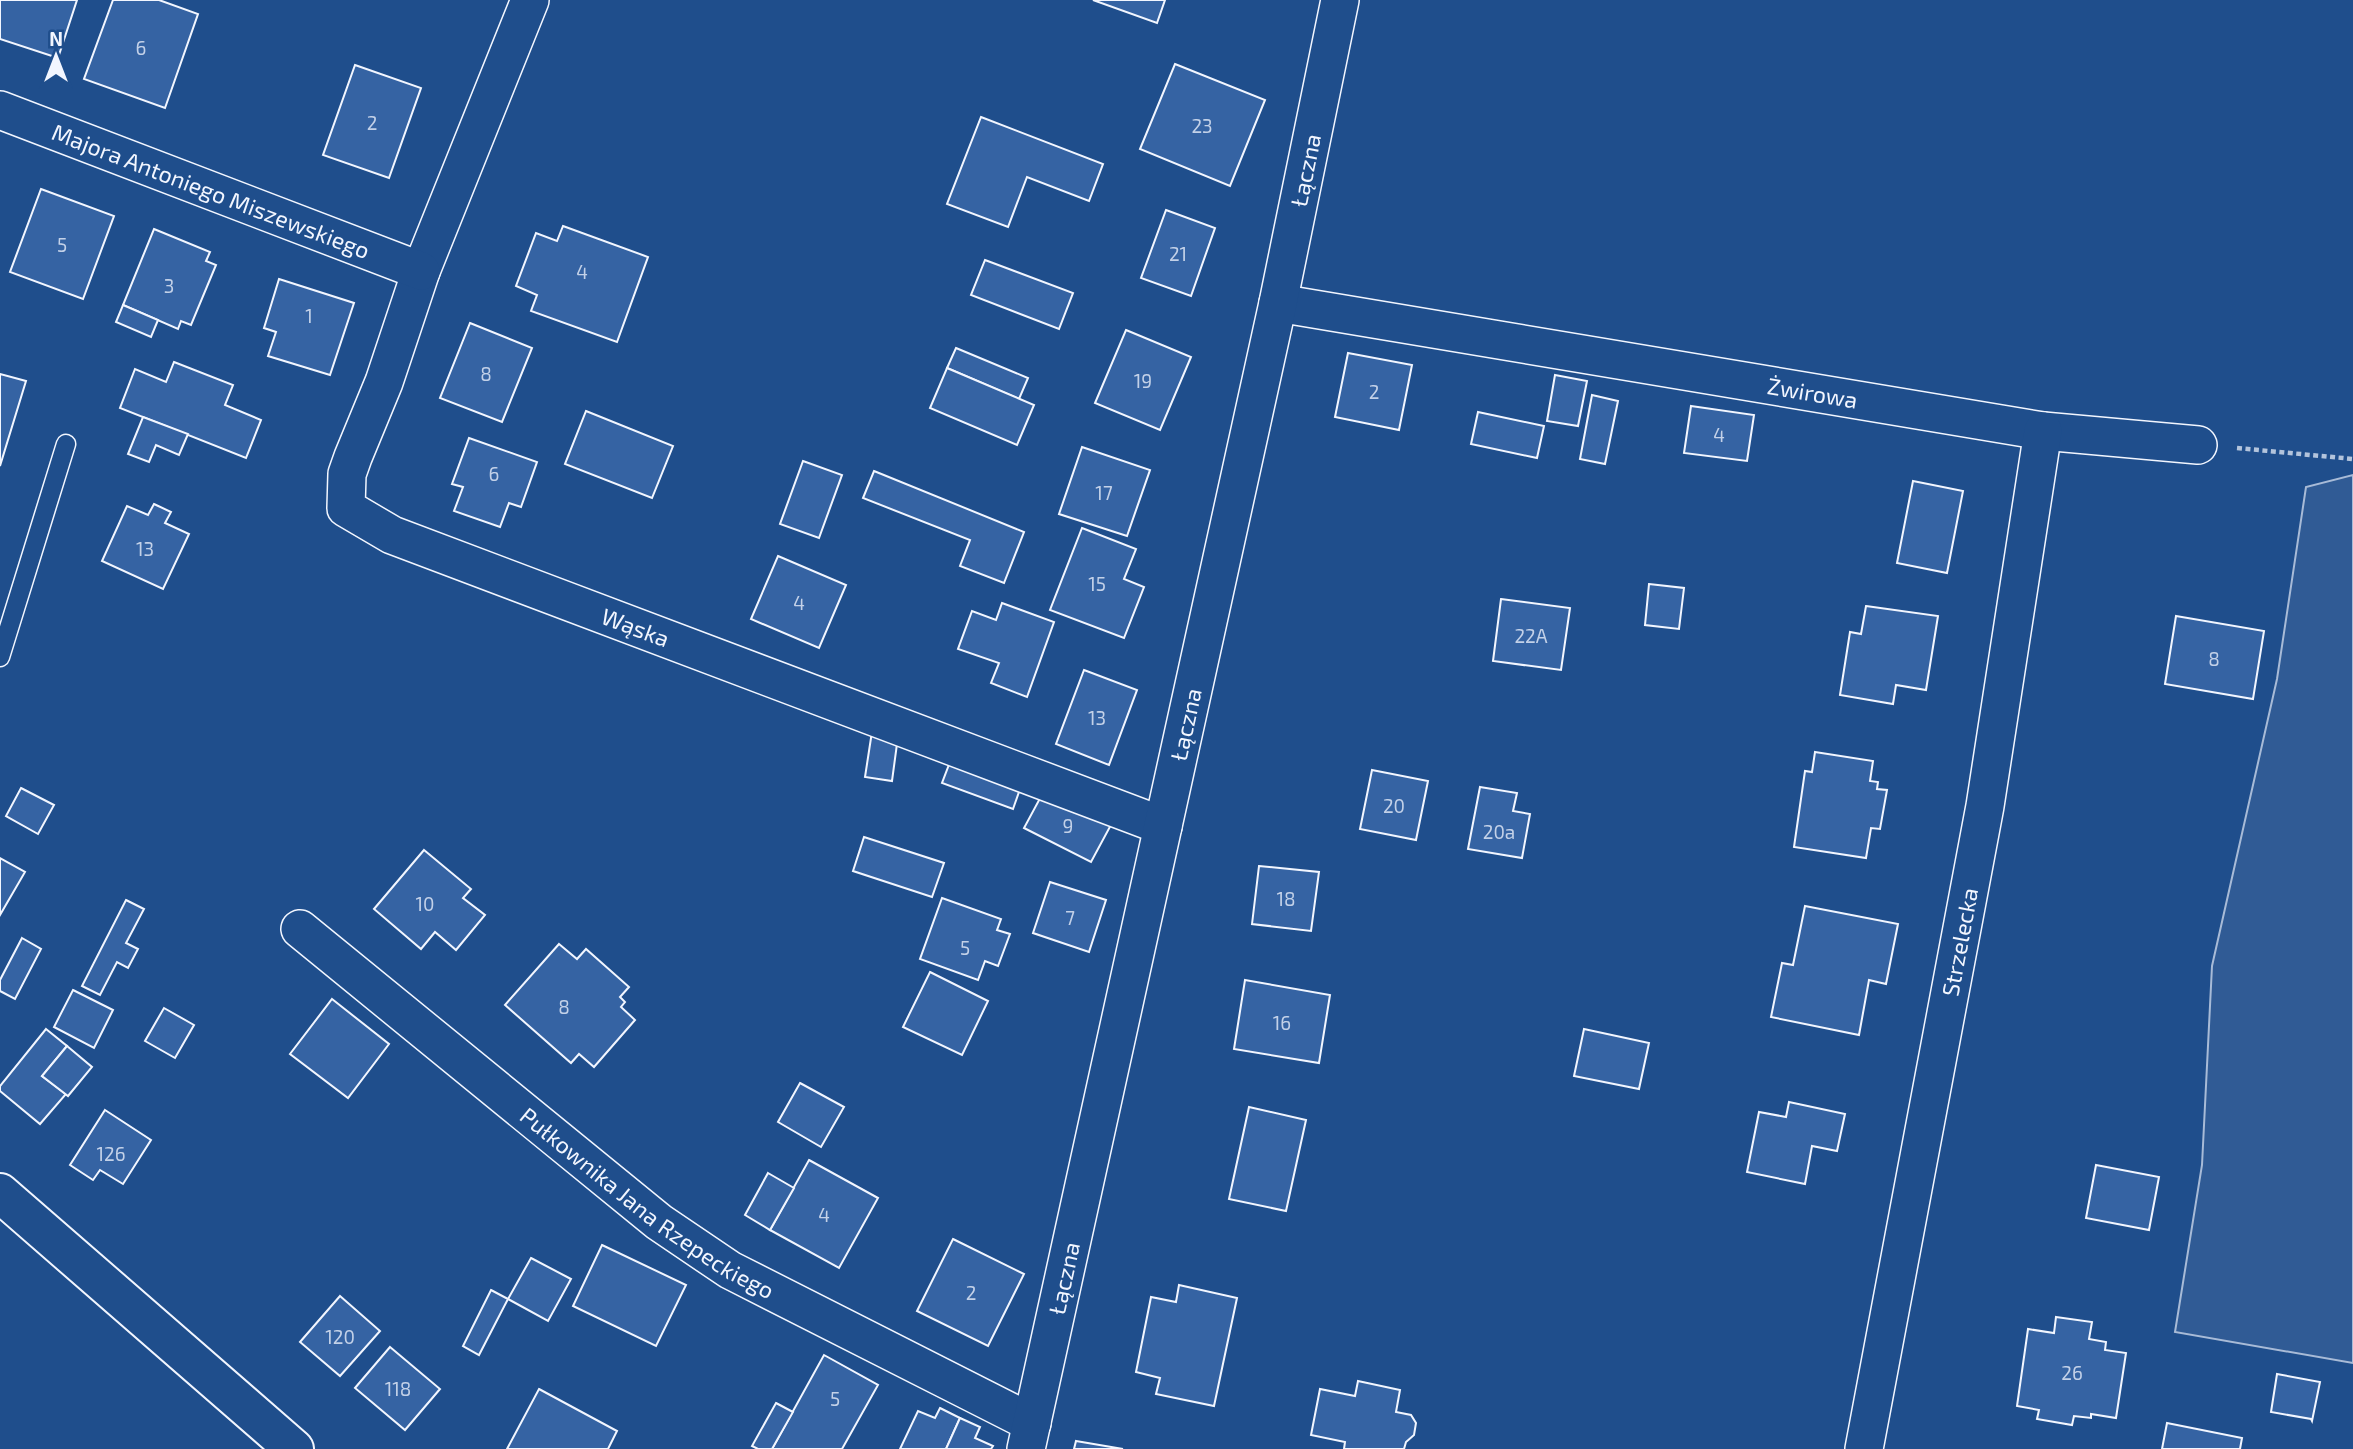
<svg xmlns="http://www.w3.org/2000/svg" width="2353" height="1449" font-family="'Exo 2',sans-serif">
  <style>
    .built { fill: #305b95; stroke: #a8bbd7; stroke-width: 2 }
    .building { fill: #3563a3; stroke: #f2f6ff; stroke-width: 2 }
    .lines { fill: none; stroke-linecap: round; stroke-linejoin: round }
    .service-casing { stroke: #f2f6ff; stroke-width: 21 }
    .minor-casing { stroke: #f2f6ff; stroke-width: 40 }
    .tertiary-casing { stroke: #f2f6ff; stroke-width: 42 }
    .path { stroke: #b3c4dc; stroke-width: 4.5; stroke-dasharray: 5 3.5; stroke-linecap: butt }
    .service { stroke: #1f4e8c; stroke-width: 18 }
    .minor { stroke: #1f4e8c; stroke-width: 37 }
    .tertiary { stroke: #1f4e8c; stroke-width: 38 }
    .labels { text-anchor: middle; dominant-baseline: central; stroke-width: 5; stroke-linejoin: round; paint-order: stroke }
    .number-label { font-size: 19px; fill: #c3d1e8 }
    .street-label { font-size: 23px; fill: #f2f6ff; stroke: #1f4e8c }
  </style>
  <rect width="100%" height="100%" fill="#1f4e8c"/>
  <!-- built -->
  <polygon class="built" points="2353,475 2353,1363 2175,1332 2202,1165 2212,966 2277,679 2306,487"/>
  <!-- building -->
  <g class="building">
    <polygon points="0,0 77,0 58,58 0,39"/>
    <polygon points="113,0 159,0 198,14 165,108 84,79"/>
    <polygon points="1093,0 1165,0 1157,23"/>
    <polygon points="1175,64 1265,100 1230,186 1140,149"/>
    <polygon points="355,65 421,88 389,178 323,155"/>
    <polygon points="981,117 1103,164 1089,201 1027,177 1008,227 947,204"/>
    <polygon points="41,189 114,216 83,299 10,272"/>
    <polygon points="1166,210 1215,228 1191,296 1141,278"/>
    <polygon points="563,226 648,257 617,342 531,311 537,295 516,286 536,233 557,241"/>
    <polygon points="154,229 210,252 206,261 216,265 191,325 181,321 178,329 123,305"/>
    <polygon points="985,260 1073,293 1059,329 971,295"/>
    <polygon points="279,279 354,303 330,375 268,356 276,332 264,328"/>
    <polygon points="123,305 158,320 151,337 116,322"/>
    <polygon points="470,323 532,348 502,422 440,398"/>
    <polygon points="1126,330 1191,357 1160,430 1095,403"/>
    <polygon points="956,348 1028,378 1019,399 947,368"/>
    <polygon points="1348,353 1412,365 1399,430 1335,417"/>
    <polygon points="174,362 233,385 225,405 261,420 246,458 120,408 135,369 166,382"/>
    <polygon points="947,368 1034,405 1017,445 930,408"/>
    <polygon points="0,374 26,381 0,466"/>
    <polygon points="1555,375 1587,381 1578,426 1547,421"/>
    <polygon points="1592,395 1618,401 1605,464 1580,459"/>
    <polygon points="1691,406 1754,415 1747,461 1684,453"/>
    <polygon points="586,411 673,446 652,498 565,464"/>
    <polygon points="1478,412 1544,426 1537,458 1471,444"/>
    <polygon points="143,417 188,434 179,455 156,445 149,462 128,454"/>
    <polygon points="469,438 537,462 521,507 509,503 500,527 454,511 463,487 452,484"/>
    <polygon points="1082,447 1150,470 1127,536 1059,514"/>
    <polygon points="803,461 842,475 819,538 780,524"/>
    <polygon points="874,471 1024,532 1004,583 960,566 970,540 863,498"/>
    <polygon points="1913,481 1963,491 1947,573 1897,563"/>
    <polygon points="154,504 171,512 165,523 189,534 163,589 102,561 127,506 148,515"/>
    <polygon points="1082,528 1136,549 1124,579 1144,587 1124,638 1050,610"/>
    <polygon points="778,556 846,585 819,648 751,619"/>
    <polygon points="1649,584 1684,588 1679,629 1645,625"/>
    <polygon points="1501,599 1570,608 1561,670 1493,661"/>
    <polygon points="1002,603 1054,622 1027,697 991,683 999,663 958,649 972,611 996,620"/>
    <polygon points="1866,606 1938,616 1926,690 1896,685 1893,704 1840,695 1850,632 1861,634"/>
    <polygon points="2176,616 2264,631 2253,699 2165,684"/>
    <polygon points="1084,670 1137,690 1109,765 1056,744"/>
    <polygon points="873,725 899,729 892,781 865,777"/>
    <polygon points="1815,752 1873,761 1870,781 1878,782 1877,789 1887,790 1880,829 1871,828 1866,858 1794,847 1805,771 1812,772"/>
    <polygon points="950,762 1020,789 1013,809 942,783"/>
    <polygon points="1372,770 1428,781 1416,840 1360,829"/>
    <polygon points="1480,787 1517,793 1513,811 1530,814 1522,858 1468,849"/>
    <polygon points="21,788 54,805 38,834 6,816"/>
    <polygon points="1045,789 1112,823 1091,862 1024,828"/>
    <polygon points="864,837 944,863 932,897 853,871"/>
    <polygon points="424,850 471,889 463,898 485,915 456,950 435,932 421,949 374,909"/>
    <polygon points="0,858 25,872 0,915"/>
    <polygon points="1259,866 1319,872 1311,931 1252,924"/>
    <polygon points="1050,882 1106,900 1089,952 1033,933"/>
    <polygon points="942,898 1001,919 997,930 1010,934 998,966 985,961 978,980 920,959"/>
    <polygon points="126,900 144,909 126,943 138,949 128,968 117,962 100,995 82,986"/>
    <polygon points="1805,906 1898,924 1886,984 1869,980 1859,1035 1771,1017 1782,963 1793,965"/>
    <polygon points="22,938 41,949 15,999 0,991 0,980"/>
    <polygon points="559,944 577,959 586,949 629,987 620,997 625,1002 621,1007 635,1020 594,1067 579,1054 571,1063 505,1005"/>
    <polygon points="930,972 988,1001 962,1055 903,1027"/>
    <polygon points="1245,980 1330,995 1319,1063 1234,1049"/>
    <polygon points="73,990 113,1010 94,1048 54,1027"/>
    <polygon points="332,999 389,1044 348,1098 290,1054"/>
    <polygon points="164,1008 194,1025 175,1058 145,1041"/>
    <polygon points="46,1029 67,1046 42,1076 66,1094 40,1124 0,1091 0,1086"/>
    <polygon points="1584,1029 1649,1043 1639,1089 1574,1076"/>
    <polygon points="67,1046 92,1067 68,1096 42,1076"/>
    <polygon points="800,1083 844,1107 821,1147 778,1122"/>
    <polygon points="1789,1102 1845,1114 1837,1151 1812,1146 1805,1184 1747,1172 1759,1112 1786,1117"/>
    <polygon points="1249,1107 1306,1120 1286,1211 1229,1199"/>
    <polygon points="105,1110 151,1140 123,1184 100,1170 93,1180 70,1165"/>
    <polygon points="809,1160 878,1198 839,1268 770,1230"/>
    <polygon points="2096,1165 2159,1177 2149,1230 2086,1218"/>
    <polygon points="768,1173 794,1188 770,1230 745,1215"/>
    <polygon points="953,1239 1024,1274 988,1346 917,1311"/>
    <polygon points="602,1245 686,1285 656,1346 573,1306"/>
    <polygon points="531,1258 571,1279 548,1321 508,1299"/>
    <polygon points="1179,1285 1237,1298 1214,1406 1156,1394 1160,1378 1136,1372 1151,1297 1176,1302"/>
    <polygon points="491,1290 508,1299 479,1355 463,1346"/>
    <polygon points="340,1296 380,1331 340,1376 300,1342"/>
    <polygon points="2056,1317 2092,1322 2089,1339 2106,1342 2105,1350 2126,1353 2116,1418 2091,1414 2091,1418 2074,1416 2072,1425 2037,1419 2039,1410 2017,1406 2028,1329 2054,1333"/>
    <polygon points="390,1347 440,1389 405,1430 355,1388"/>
    <polygon points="824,1355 878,1385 842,1449 772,1449"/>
    <polygon points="2277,1374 2320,1382 2312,1421 2311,1419 2271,1412"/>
    <polygon points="1358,1381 1400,1390 1396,1412 1411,1415 1416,1423 1414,1435 1406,1442 1404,1449 1344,1449 1345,1442 1311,1435 1320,1389 1355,1396"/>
    <polygon points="539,1389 617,1431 608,1449 507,1449"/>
    <polygon points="776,1403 793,1412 772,1449 758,1449 752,1446"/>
    <polygon points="940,1408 960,1418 946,1449 900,1449 918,1411 935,1418"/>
    <polygon points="960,1418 980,1427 975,1438 993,1446 991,1449 946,1449"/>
    <polygon points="2167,1423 2242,1438 2240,1449 2162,1449"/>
    <polygon points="1076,1441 1123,1449 1074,1449"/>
  </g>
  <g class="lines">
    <!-- service casing -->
    <g class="service-casing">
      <polyline id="service" points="0,657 66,444"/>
    </g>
    <!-- minor casing -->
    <g class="minor-casing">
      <g id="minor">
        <path id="s1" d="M530,0L421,271L384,382L353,457L347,474L346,508L392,535L1163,826"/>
        <path id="s2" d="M0,110L421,271"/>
        <path id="s3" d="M1278,303L2043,431L2198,445"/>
        <path id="s4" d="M300,929L659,1222L730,1270L1032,1423"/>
        <path id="s5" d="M1026,1449L1278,303L1340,0"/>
        <path id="s6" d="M1864,1449L1985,806L2043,431"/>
      </g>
    </g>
    <!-- tertiary casing -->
    <g class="tertiary-casing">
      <polyline id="tertiary" points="0,1193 294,1449"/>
    </g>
    <!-- path -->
    <polyline class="path" points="2237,448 2353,459"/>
    <!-- service -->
    <use href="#service" class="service"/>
    <!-- minor -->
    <use href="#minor" class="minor"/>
    <!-- tertiary -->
    <use href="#tertiary" class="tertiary"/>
  </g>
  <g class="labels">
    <!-- number labels -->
    <g class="number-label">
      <text x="141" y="47">6</text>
      <text x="372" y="122">2</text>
      <text x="1202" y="125">23</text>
      <text x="62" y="244">5</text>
      <text x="1178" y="253">21</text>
      <text x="582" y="271">4</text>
      <text x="169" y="285">3</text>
      <text x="309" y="315">1</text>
      <text x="486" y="373">8</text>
      <text x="1143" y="380">19</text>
      <text x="1374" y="391">2</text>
      <text x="1719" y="434">4</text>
      <text x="494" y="473">6</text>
      <text x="1104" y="492">17</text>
      <text x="145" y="548">13</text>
      <text x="1097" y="583">15</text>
      <text x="799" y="602">4</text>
      <text x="1531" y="635">22A</text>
      <text x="2214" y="658">8</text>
      <text x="1097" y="717">13</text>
      <text x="1394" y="805">20</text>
      <text x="1068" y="825">9</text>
      <text x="1499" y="831">20a</text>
      <text x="1286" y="898">18</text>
      <text x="425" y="903">10</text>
      <text x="1070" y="917">7</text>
      <text x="965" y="947">5</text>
      <text x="564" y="1006">8</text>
      <text x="1282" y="1022">16</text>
      <text x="111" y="1153">126</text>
      <text x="824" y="1214">4</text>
      <text x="971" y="1292">2</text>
      <text x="340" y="1336">120</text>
      <text x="2072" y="1372">26</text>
      <text x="398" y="1388">118</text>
      <text x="835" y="1398">5</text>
    </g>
    <!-- street labels -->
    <g class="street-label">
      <text stroke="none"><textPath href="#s5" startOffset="1309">Łączna</textPath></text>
      <text stroke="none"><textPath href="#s2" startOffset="226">Majora Antoniego Miszewskiego</textPath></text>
      <text stroke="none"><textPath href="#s3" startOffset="542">Żwirowa</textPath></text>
      <text stroke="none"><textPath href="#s1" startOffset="856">Wąska</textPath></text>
      <text stroke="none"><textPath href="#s5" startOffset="742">Łączna</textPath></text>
      <text stroke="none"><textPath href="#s6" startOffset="516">Strzelecka</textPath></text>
      <text stroke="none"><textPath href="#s4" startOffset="443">Pułkownika Jana Rzepeckiego</textPath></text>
      <text stroke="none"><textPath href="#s5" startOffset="175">Łączna</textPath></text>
    </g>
  </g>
  <!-- north arrow -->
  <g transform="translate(56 56)" stroke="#1f4e8c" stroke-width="5" paint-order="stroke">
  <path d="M0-5L12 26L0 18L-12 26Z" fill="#f2f6ff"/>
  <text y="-10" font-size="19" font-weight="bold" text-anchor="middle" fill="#f2f6ff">N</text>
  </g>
</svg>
